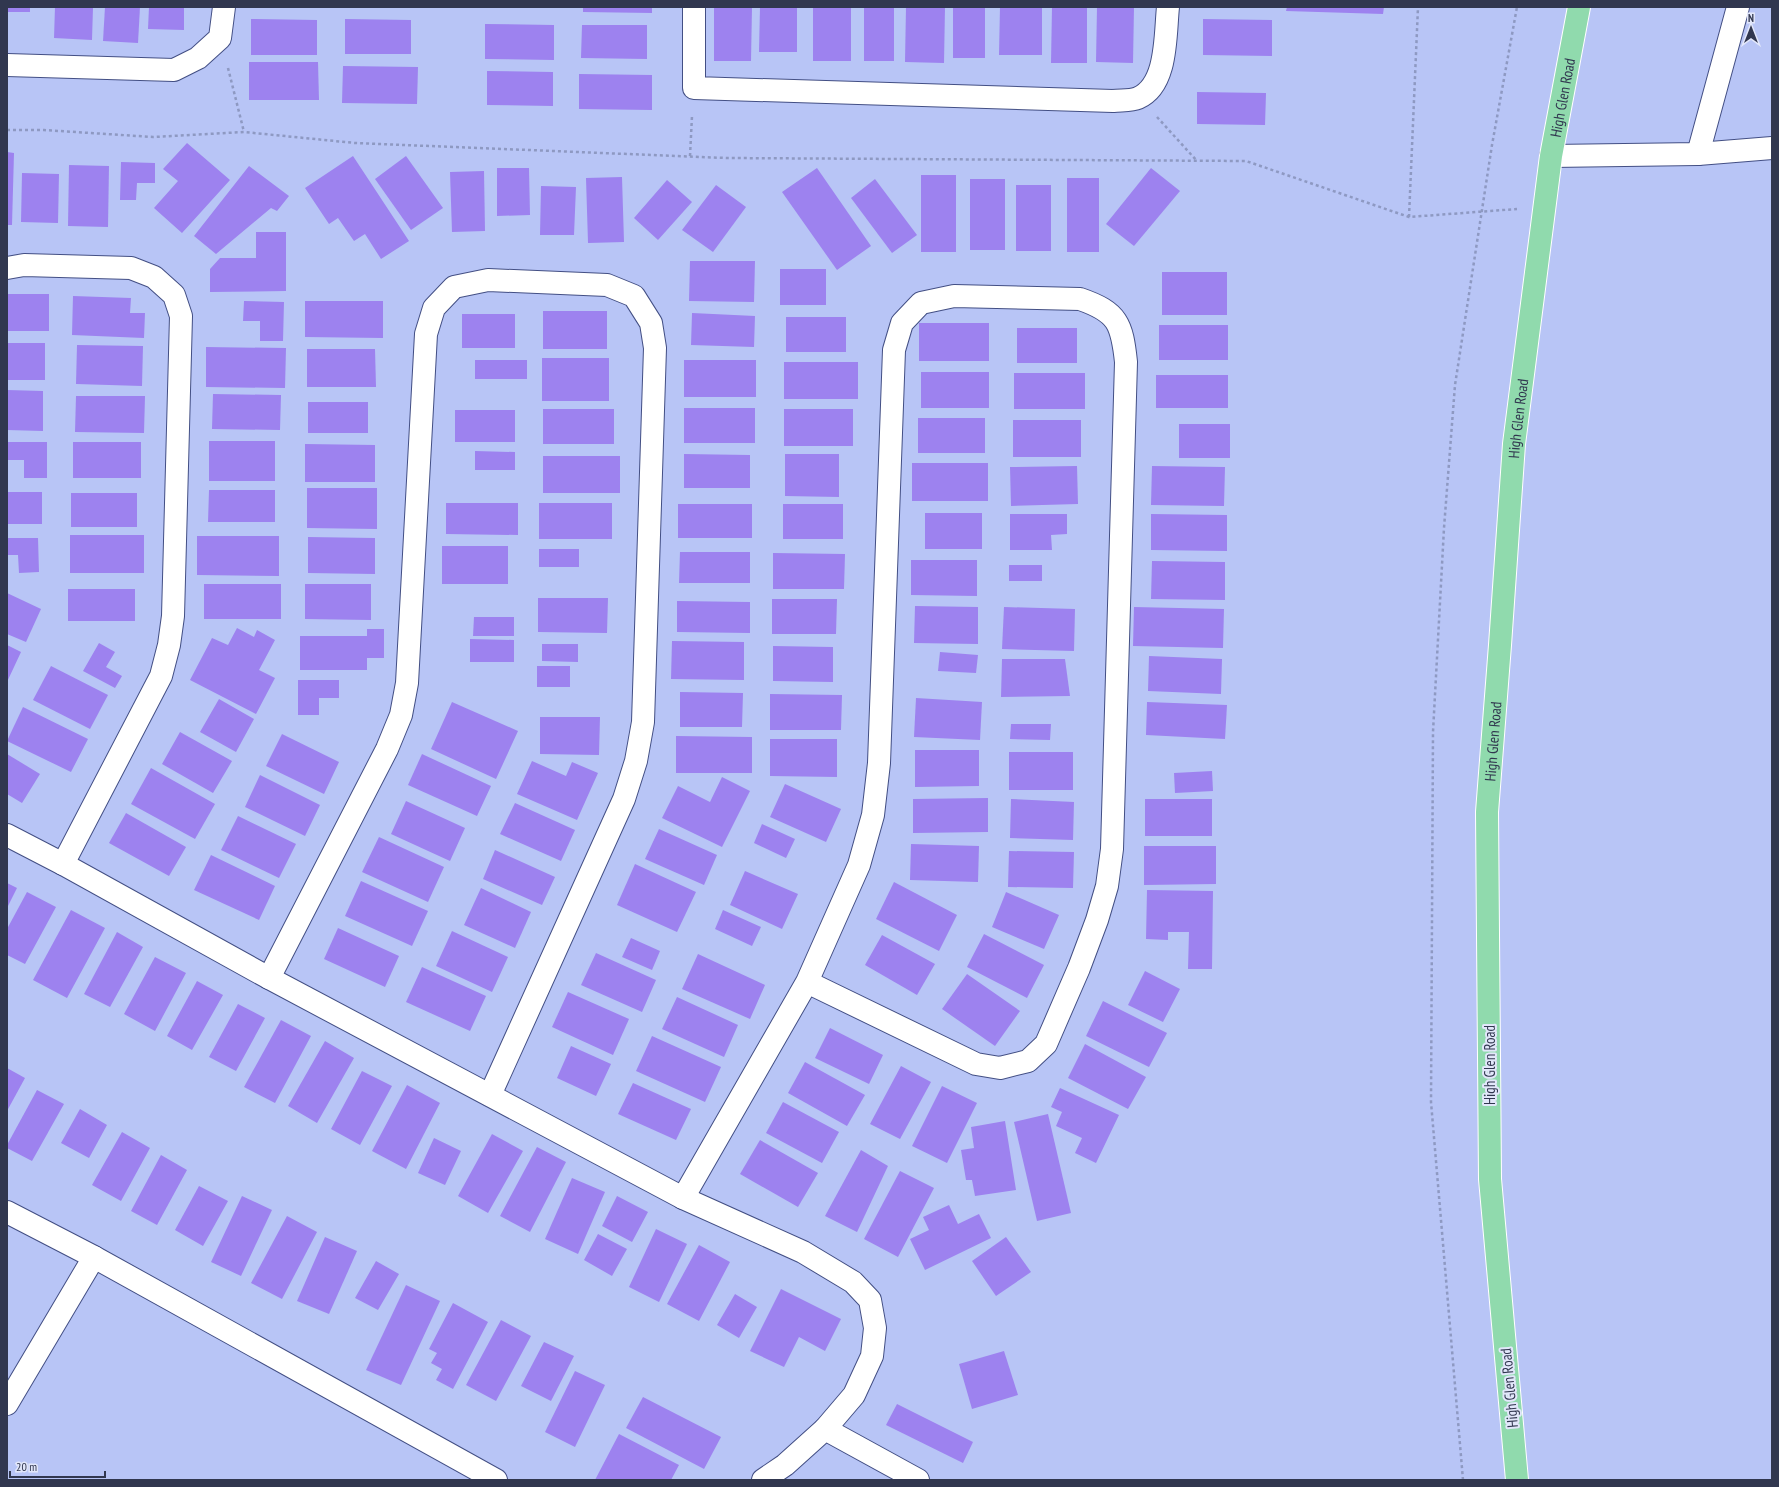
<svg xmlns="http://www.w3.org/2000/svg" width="1779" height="1487" font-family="'PT Sans Narrow',sans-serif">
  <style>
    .building { fill: #9d82ef }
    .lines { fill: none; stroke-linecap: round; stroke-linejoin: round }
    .minor-casing { stroke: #434f84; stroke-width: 24 }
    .major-casing { stroke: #fff; stroke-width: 24 }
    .path { stroke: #8e99c2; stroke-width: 2.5; stroke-dasharray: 3 3; stroke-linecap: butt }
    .minor { stroke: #fff; stroke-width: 22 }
    .major { stroke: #90daad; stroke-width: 22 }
    .labels { text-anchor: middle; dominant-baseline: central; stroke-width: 4; stroke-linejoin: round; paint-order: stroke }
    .street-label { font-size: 15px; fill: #31374f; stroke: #e2e7fa }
  </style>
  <rect width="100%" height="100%" fill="#b8c5f6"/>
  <!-- building -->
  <g class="building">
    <rect x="8" y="7" width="22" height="5"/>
    <polygon points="55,7 93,7 92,40 54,38"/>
    <polygon points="105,7 140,7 138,43 103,41"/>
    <polygon points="149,7 184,7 184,30 148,29"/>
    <polygon points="583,7 652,7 652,13 583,12"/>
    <polygon points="714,7 752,7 751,61 714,61"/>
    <polygon points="760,7 797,7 797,52 759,52"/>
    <rect x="813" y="7" width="38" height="54"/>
    <rect x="864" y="7" width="30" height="54"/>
    <polygon points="906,7 945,7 944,63 905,62"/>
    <rect x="953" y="7" width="32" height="51"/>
    <polygon points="1000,7 1042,7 1042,55 999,55"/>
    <polygon points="1052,7 1087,7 1087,63 1051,63"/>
    <polygon points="1097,7 1134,7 1133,63 1096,62"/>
    <polygon points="1287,7 1384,7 1383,14 1286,11"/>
    <polygon points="251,19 317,20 317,55 251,55"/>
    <polygon points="345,19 411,20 411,54 345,54"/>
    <polygon points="1203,19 1272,20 1272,56 1203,55"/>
    <polygon points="485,24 554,25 554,60 485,59"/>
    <polygon points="582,25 647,25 647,59 581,58"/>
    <polygon points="249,62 318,62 319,100 249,100"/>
    <polygon points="343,66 418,67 417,104 342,103"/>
    <polygon points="487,71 553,72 553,106 487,105"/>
    <polygon points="579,74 652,75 652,110 579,109"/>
    <polygon points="1197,92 1266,93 1265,125 1197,124"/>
    <polygon points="187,143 230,180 182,233 154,208 178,181 163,169"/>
    <polygon points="7,152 14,153 12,225 7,225"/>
    <polygon points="353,156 409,241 381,259 365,234 354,241 338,218 329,224 305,188"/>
    <polygon points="406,156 443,208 411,230 375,179"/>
    <polygon points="121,162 155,163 155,183 137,183 136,200 120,200"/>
    <polygon points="69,165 109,166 108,227 68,226"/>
    <polygon points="249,166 289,196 277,211 271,208 216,254 194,236"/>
    <polygon points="497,168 529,168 530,215 497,216"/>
    <polygon points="817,168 871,246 837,270 782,192"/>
    <polygon points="1151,168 1180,191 1134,246 1106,224"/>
    <polygon points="484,171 485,231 452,232 450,172"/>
    <polygon points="22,173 59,174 58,223 21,222"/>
    <rect x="921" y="175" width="35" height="77"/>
    <polygon points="622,177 624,242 588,243 586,178"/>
    <rect x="1067" y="178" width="32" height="74"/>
    <polygon points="875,179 917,235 892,253 851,198"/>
    <rect x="970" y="179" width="35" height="71"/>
    <polygon points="667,180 692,202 658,240 634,218"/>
    <polygon points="716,185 746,207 713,252 682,230"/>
    <rect x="1016" y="185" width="35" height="66"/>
    <polygon points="541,186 576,187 574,235 540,235"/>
    <polygon points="256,232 286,232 286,291 210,292 210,269 220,258 256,258"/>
    <polygon points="690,261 755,261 754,302 689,301"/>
    <rect x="780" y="269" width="46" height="36"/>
    <rect x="1162" y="272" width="65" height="43"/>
    <rect x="7" y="294" width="42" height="37"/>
    <polygon points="73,296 131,298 130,313 145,313 144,338 72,335"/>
    <polygon points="244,301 284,302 283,341 260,341 260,321 243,321"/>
    <polygon points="305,301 383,301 383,338 305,337"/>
    <rect x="543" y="311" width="64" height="38"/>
    <polygon points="692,313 755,316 754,347 691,345"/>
    <rect x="462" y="314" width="53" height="34"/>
    <rect x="786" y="317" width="60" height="35"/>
    <rect x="919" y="323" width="70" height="38"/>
    <rect x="1159" y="325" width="69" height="35"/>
    <rect x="1017" y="328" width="60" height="35"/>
    <rect x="7" y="343" width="38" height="37"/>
    <polygon points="77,345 143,346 142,386 76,384"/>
    <polygon points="206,347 286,348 285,388 206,387"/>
    <polygon points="307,349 375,349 376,387 307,387"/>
    <rect x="542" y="358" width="67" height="43"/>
    <rect x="475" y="360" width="52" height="19"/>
    <rect x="684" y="360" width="72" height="37"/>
    <rect x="784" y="362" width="74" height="37"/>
    <rect x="921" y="372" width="68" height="36"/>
    <rect x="1014" y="373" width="71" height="36"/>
    <rect x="1156" y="375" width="72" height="33"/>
    <polygon points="7,390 43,391 43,431 7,430"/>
    <polygon points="213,394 281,395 280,430 212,429"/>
    <polygon points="76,396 145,396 144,433 75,432"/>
    <rect x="308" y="402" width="60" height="31"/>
    <rect x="684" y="408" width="71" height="35"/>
    <rect x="543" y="409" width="71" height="35"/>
    <rect x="784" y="409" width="69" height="37"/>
    <rect x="455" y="410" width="60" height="32"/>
    <rect x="918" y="418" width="67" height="35"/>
    <rect x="1013" y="420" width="68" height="37"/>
    <rect x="1179" y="424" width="51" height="34"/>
    <rect x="209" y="441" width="66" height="40"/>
    <polygon points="7,442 47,442 47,478 24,478 24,460 7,460"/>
    <rect x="73" y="442" width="68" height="36"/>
    <polygon points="305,444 375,445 375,482 305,482"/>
    <polygon points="475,451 515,452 515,470 475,470"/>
    <polygon points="684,454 750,455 750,488 684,488"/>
    <polygon points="785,454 839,454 839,497 785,496"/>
    <rect x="543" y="456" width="77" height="37"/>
    <rect x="912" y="463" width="76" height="38"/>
    <polygon points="1077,466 1078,504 1011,506 1010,467"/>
    <polygon points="1152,466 1225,467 1224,506 1151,505"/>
    <polygon points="307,488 377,488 377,529 307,528"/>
    <polygon points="209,490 275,490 275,522 208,522"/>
    <rect x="7" y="492" width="35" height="32"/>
    <rect x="71" y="493" width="66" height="34"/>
    <polygon points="446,503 518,503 518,535 446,534"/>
    <rect x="539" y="503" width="73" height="36"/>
    <rect x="678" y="504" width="74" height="34"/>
    <rect x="783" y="504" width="60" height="35"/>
    <rect x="925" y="513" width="57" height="36"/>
    <polygon points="1010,514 1067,514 1067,534 1051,535 1052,550 1010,550"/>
    <polygon points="1151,514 1227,515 1227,551 1151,550"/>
    <rect x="70" y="535" width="74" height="38"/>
    <polygon points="197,536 279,536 279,576 197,575"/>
    <polygon points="308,537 375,538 375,574 308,573"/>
    <polygon points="7,538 38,538 39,572 19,573 18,555 7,555"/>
    <rect x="442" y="546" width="66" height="38"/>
    <rect x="539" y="549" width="40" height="18"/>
    <polygon points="680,552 750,552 750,583 679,583"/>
    <polygon points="773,553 845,554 844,589 773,589"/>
    <polygon points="911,560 977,560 977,596 911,595"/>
    <polygon points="1152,561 1225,562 1225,600 1151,599"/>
    <rect x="1009" y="565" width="33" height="16"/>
    <rect x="204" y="584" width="77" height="35"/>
    <polygon points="305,584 371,584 371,620 305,619"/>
    <rect x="68" y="589" width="67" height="32"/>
    <polygon points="7,593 41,609 26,642 7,634"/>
    <polygon points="538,598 608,598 607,633 538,632"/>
    <polygon points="772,599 837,599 836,634 772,634"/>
    <polygon points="677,601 750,602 750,633 677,632"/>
    <polygon points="915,606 978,607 978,644 914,643"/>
    <polygon points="1004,607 1075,609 1074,651 1002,649"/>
    <polygon points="1134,607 1224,609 1223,648 1133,646"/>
    <polygon points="474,617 514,617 514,636 473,636"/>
    <polygon points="237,628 254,637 257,630 275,640 259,670 275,678 256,714 190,680 212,638 228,645"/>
    <polygon points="367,629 384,629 384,658 367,658 367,670 300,670 300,636 367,636"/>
    <polygon points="470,639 514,640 514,662 470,662"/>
    <polygon points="672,641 744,642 744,680 671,679"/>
    <polygon points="99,643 115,652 106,667 122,676 115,688 83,671"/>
    <polygon points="542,644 578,644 578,662 542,661"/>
    <polygon points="7,645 21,652 7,682"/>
    <polygon points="773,646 833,647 833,682 773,681"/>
    <polygon points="940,652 978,655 976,673 938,671"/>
    <polygon points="1149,656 1222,659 1221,694 1148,691"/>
    <polygon points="1002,659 1065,659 1070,696 1001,697"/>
    <polygon points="51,666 108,695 90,729 33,700"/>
    <rect x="537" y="666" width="33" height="21"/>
    <polygon points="298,680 339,680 339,698 319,698 319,715 298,715"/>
    <polygon points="680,692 743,693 742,727 680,727"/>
    <polygon points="770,694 842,695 841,730 770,730"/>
    <polygon points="916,698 982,702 980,740 914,737"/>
    <polygon points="219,699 254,719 236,752 200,732"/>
    <polygon points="452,702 518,731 496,779 431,749"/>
    <polygon points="1147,702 1227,705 1225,739 1146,735"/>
    <polygon points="23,707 88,739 71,772 7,741"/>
    <polygon points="540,717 600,717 599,755 540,754"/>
    <polygon points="1011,724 1051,724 1050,740 1010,739"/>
    <polygon points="180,732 232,761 213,793 162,764"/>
    <polygon points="282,734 339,762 324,794 266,766"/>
    <polygon points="676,736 752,737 752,773 676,773"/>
    <polygon points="770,739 837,739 837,777 770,776"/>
    <polygon points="915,750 979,750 979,786 915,787"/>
    <rect x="1009" y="752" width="64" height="38"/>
    <polygon points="7,754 40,774 22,803 7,794"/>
    <polygon points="422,754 491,786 477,816 408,785"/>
    <polygon points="532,761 566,776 572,762 598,773 577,820 517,794"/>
    <polygon points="151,768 215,804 195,839 131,804"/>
    <polygon points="1212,771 1213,791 1175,793 1174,773"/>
    <polygon points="260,775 320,805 305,836 245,807"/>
    <polygon points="722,777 750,791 722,847 662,818 678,786 710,802"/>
    <polygon points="785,784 841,809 826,842 770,817"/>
    <polygon points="988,798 988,832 913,833 913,799"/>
    <polygon points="1011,799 1074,802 1073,840 1010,838"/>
    <rect x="1145" y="799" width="67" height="37"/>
    <polygon points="406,801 465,828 450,861 391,834"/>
    <polygon points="515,803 575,830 561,861 500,834"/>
    <polygon points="126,813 186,847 169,876 109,843"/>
    <polygon points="238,816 296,844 279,878 221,850"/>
    <polygon points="762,824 795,839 786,858 754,843"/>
    <polygon points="659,829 717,855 704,885 645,859"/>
    <polygon points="379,837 444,867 428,902 362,872"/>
    <polygon points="911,844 979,846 978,882 910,880"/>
    <polygon points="1144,846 1216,846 1216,884 1144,885"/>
    <polygon points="495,850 555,877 542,905 483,879"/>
    <polygon points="1009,851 1074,852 1073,888 1008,887"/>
    <polygon points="211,855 275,886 259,920 194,890"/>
    <polygon points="635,864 696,892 677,932 617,905"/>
    <polygon points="745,871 798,894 782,929 730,905"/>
    <polygon points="361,881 428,911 412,946 345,916"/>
    <polygon points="894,882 957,915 939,951 876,919"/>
    <polygon points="7,883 17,888 7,908"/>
    <polygon points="481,888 531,912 515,948 464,925"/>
    <polygon points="1147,890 1213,891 1212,969 1188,969 1189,932 1168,932 1168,940 1146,939"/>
    <polygon points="27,892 56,907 25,964 7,955 7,929"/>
    <polygon points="1006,892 1059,915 1044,949 992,927"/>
    <polygon points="71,910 105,928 67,998 33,980"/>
    <polygon points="723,910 761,927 752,946 715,929"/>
    <polygon points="338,928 399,956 385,987 324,959"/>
    <polygon points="452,931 508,957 492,992 436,966"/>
    <polygon points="117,932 143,947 110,1007 84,994"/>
    <polygon points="984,934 1044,965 1027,998 967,967"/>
    <polygon points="882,935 935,964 917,995 865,965"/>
    <polygon points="631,938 660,951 652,970 622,957"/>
    <polygon points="596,953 656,980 642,1012 581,985"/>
    <polygon points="698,954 765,985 750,1019 682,989"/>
    <polygon points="155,957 186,973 155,1031 124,1014"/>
    <polygon points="422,967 486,996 470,1031 406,1002"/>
    <polygon points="1145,971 1180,989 1163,1022 1128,1005"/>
    <polygon points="967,974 1020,1011 995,1046 942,1009"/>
    <polygon points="197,981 223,995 192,1050 167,1036"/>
    <polygon points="568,992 629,1019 613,1055 552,1027"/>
    <polygon points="677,997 738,1025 724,1057 662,1029"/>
    <polygon points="1103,1001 1167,1033 1149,1067 1086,1036"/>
    <polygon points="238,1004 265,1018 236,1071 209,1057"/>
    <polygon points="281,1020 311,1036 275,1103 244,1087"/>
    <polygon points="830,1028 883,1055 869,1084 815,1058"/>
    <polygon points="652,1036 721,1067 705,1102 636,1071"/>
    <polygon points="325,1041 354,1058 317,1123 288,1106"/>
    <polygon points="1085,1044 1146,1077 1128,1109 1068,1078"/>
    <polygon points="571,1046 611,1064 596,1096 557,1078"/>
    <polygon points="805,1062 865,1095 847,1126 788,1093"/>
    <polygon points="901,1066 931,1082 900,1139 870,1124"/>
    <polygon points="7,1068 25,1078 7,1111"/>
    <polygon points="362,1071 392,1086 360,1145 331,1129"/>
    <polygon points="633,1083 691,1109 676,1140 618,1114"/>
    <polygon points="407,1085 440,1103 406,1169 372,1151"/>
    <polygon points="942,1086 977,1103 947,1163 912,1146"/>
    <polygon points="1060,1088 1119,1115 1096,1163 1075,1153 1082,1138 1056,1126 1062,1112 1051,1107"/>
    <polygon points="37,1090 64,1104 32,1161 7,1148 7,1145"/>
    <polygon points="783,1102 839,1132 822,1163 766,1133"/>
    <polygon points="80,1109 107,1125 89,1158 61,1143"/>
    <polygon points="1048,1114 1071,1213 1037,1221 1014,1122"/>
    <polygon points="1005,1121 1016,1190 975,1196 972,1180 966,1180 961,1150 974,1148 971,1127"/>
    <polygon points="122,1132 150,1148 121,1201 92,1185"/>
    <polygon points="492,1134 523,1151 488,1213 458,1196"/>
    <polygon points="434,1138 461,1151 445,1185 418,1173"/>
    <polygon points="760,1140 818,1173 798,1207 740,1174"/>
    <polygon points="537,1147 566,1162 530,1232 500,1216"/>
    <polygon points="861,1150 888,1166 857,1232 825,1216"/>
    <polygon points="161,1155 187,1170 157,1225 131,1211"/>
    <polygon points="900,1171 934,1188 898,1257 864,1239"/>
    <polygon points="572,1178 605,1192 578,1254 545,1239"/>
    <polygon points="199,1186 228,1201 203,1246 175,1230"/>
    <polygon points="242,1196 272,1210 241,1276 211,1262"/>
    <polygon points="617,1196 648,1212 632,1242 602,1226"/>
    <polygon points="949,1205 958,1224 979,1214 991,1238 925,1270 910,1239 929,1230 923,1217"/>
    <polygon points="287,1216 317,1232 282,1299 251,1283"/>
    <polygon points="656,1229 687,1244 659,1302 629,1287"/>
    <polygon points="598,1234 627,1249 612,1276 584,1260"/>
    <polygon points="325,1237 357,1251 329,1314 297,1301"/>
    <polygon points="1006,1237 1031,1272 996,1296 972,1261"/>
    <polygon points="699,1245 730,1262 699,1321 667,1304"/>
    <polygon points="376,1261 399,1274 378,1310 355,1298"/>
    <polygon points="406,1285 440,1301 401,1385 366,1370"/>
    <polygon points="781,1289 841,1319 825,1351 799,1337 784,1367 750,1351"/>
    <polygon points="735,1294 757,1307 739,1338 717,1325"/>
    <polygon points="453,1303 488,1322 453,1389 436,1380 442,1369 431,1363 437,1353 429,1349"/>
    <polygon points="501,1320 531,1336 496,1401 466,1385"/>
    <polygon points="544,1342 574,1356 551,1401 521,1386"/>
    <polygon points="1004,1351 1018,1395 972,1409 959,1364"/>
    <polygon points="575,1371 605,1385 575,1447 545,1432"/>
    <polygon points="643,1397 721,1437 704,1469 626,1428"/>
    <polygon points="897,1404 973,1442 963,1463 886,1425"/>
    <polygon points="619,1434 679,1465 671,1480 595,1480"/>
  </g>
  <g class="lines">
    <!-- minor casing -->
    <g class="minor-casing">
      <g id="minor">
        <path d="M694,7V88L1113,101C1121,100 1131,101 1138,98C1168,85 1165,34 1168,7"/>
        <polyline points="7,65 174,70 198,58 220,38 224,7"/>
        <polyline points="1698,154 1738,7"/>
        <polyline points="1551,156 1698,154 1772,148"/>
        <polyline points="7,268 24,265 131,268 154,277 174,295 181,316 173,616 169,645 161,676 63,864"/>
        <polyline points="7,835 63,864 269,978 683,1198 803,1252 853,1282 870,1300 875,1328 872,1356 854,1395 825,1429"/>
        <polyline points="269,978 387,749 401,715 407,683 426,334 434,308 454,287 488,280 607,285 634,296 651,323 655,348 643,722 636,761 624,799 490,1095"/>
        <path d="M683,1198L807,982L859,865L873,815L879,763L894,350L902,323L921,303L954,296L1080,299C1118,312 1122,324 1126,362L1112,849L1107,886L1097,920L1079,968L1046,1044L1028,1061L1000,1068L976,1064L807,982"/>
        <polyline points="7,1212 94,1257 496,1480"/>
        <polyline points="7,1404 94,1257"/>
        <polyline points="763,1480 785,1465 825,1429 918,1480"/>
      </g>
    </g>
    <!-- major casing -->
    <g class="major-casing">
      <g id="major">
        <path id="s1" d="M1517,1480L1490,1179L1487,812L1500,645L1514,444L1551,156L1579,7"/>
      </g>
    </g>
    <!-- path -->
    <g class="path">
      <polyline points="228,68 244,132"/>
      <polyline points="1157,117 1197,161"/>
      <polyline points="7,130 44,130 153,137 244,132 355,143 726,158 1246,161 1409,217 1517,209"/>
      <polyline points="690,156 692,116"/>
      <polyline points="1409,217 1418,7"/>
      <polyline points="1463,1480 1431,1102 1433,732 1444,528 1455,385 1492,145 1517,7"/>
    </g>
    <!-- minor -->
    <use href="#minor" class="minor"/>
    <!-- major -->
    <use href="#major" class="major"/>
  </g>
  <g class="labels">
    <!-- street labels -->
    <g class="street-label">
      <text stroke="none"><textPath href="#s1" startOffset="1388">High Glen Road</textPath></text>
      <text stroke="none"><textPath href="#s1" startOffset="1064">High Glen Road</textPath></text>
      <text stroke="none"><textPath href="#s1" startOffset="740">High Glen Road</textPath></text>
      <text transform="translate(1489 1065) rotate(-90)">High Glen Road</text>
      <text transform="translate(1509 1388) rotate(-95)">High Glen Road</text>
    </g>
  </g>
  <!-- border -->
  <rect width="1779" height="1487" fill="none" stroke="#31374f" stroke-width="16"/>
  <!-- north arrow -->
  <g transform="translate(1751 28)" stroke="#e2e7fa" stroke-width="3" paint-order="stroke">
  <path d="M0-3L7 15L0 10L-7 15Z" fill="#31374f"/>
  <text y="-6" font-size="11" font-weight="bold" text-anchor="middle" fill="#31374f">N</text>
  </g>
  <!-- scale -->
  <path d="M10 1471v6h95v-6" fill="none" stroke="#31374f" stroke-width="2"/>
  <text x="16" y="1471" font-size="12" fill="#31374f" stroke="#e2e7fa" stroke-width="3" paint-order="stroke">20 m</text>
</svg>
